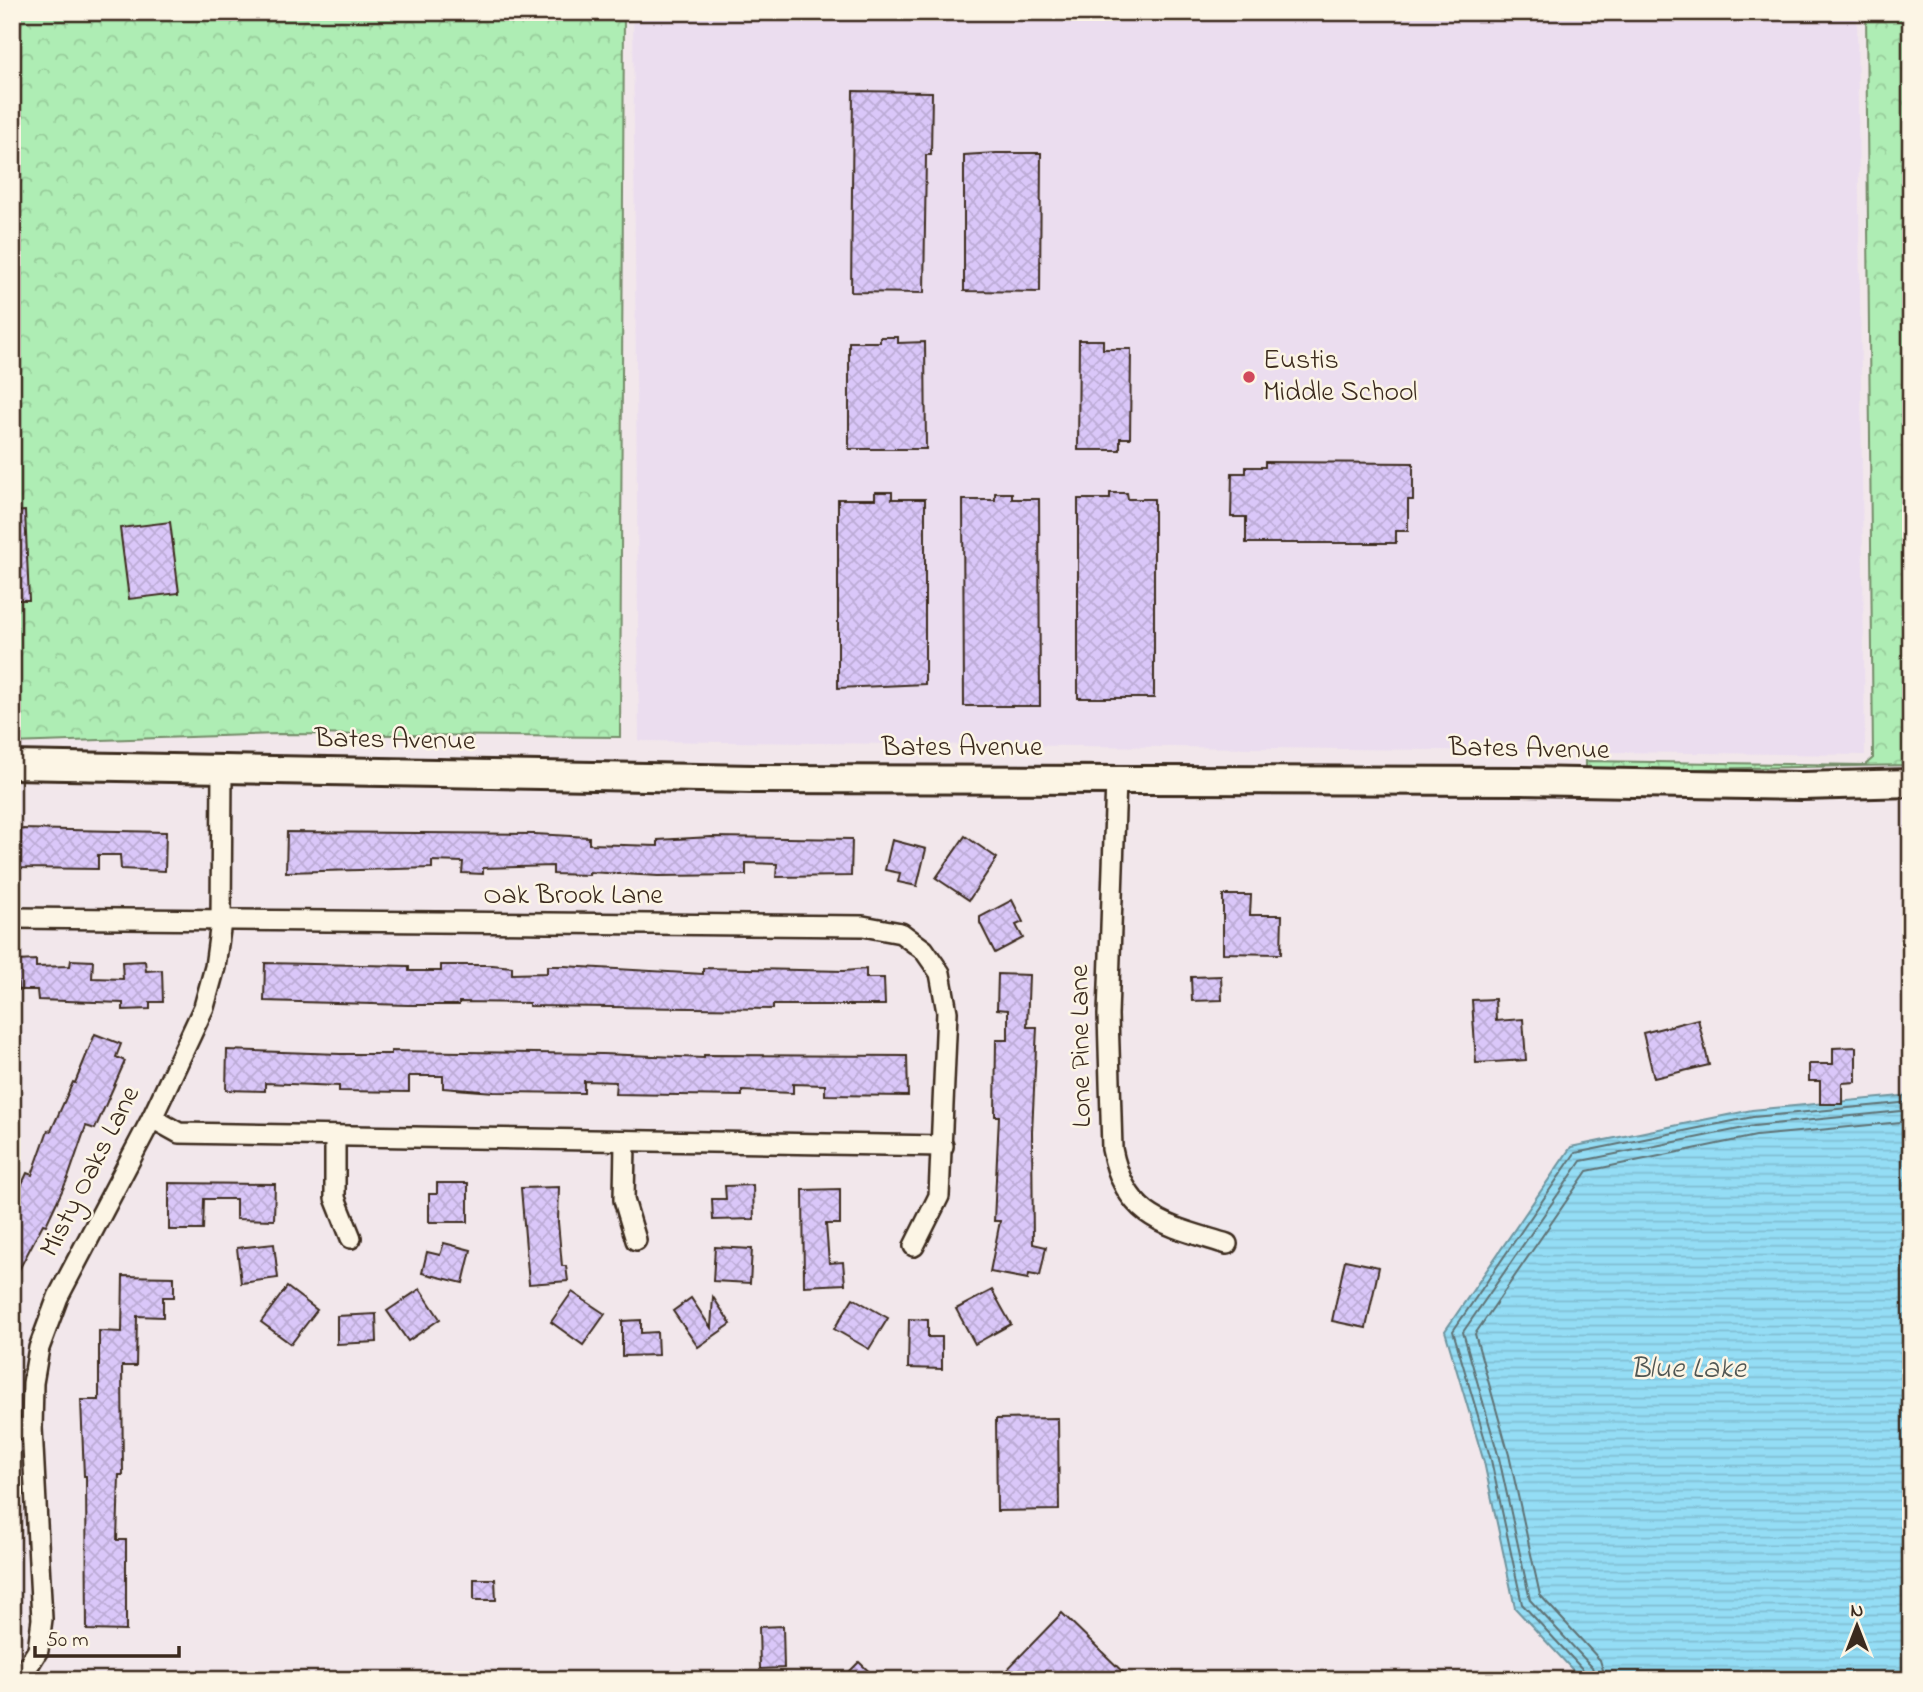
<svg xmlns="http://www.w3.org/2000/svg" width="1923" height="1692" font-family="'Indie Flower',sans-serif">
  <style>
    .built { fill: #ebddef }
    .forest { fill: url(#forest-crowns); stroke: #748c69; stroke-width: 2 }
    .water { fill: url(#water-rules); stroke: #70959f; stroke-width: 2 }
    .lines { fill: none; stroke-linecap: round; stroke-linejoin: round }
    .shore { stroke: #5f7274; stroke-width: 2 }
    .building { fill: url(#building-cross-hatch); stroke: #3b2a1e; stroke-width: 2 }
    .street-casing { stroke: #3b2a1e; stroke-width: 24 }
    .secondary-casing { stroke: #3b2a1e; stroke-width: 32 }
    .street { stroke: #fcf5e5; stroke-width: 19 }
    .secondary { stroke: #fcf5e5; stroke-width: 26 }
    .poi-dot { fill: #d1495b; stroke: #fcf5e5; stroke-width: 2.5 }
    .labels { text-anchor: middle; dominant-baseline: central; stroke-width: 5; stroke-linejoin: round; paint-order: stroke }
    .poi-label { font-size: 28px; fill: #3b2a1e; stroke: #fcf5e5; text-anchor: start }
    .street-label { font-size: 28px; fill: #3b2a1e; stroke: #fcf5e5 }
    .water-label { font-size: 30px; font-style: italic; fill: #515754; stroke: #fcf5e5 }
  </style>
  <defs>
    <pattern id="forest-crowns" width="20" height="18" patternUnits="userSpaceOnUse" patternTransform="scale(1.75)"><rect width="20" height="18" fill="#aeedb4"/><path d="M2 6a3 3 0 1 1 6 0M12 15a3 3 0 1 1 6 0" fill="none" stroke="#97cb9a"/></pattern>
    <pattern id="water-rules" width="6" height="5" patternUnits="userSpaceOnUse" patternTransform="scale(1.75)"><rect width="6" height="5" fill="#94ddf5"/><path d="M0 2.5h6" fill="none" stroke="#80bed2"/></pattern>
    <pattern id="building-cross-hatch" width="8" height="8" patternUnits="userSpaceOnUse" patternTransform="scale(1.75)"><rect width="8" height="8" fill="#dac7f9"/><path d="M0 0l8 8M0 8l8-8" fill="none" stroke="#bcabd5"/></pattern>
  </defs>
  <rect width="100%" height="100%" fill="#f2e7eb"/>
  <filter id="ink" filterUnits="userSpaceOnUse"><feTurbulence type="fractalNoise" baseFrequency=".0143" numOctaves="2"/><feDisplacementMap in="SourceGraphic" scale="14" xChannelSelector="R" yChannelSelector="G"/><feConvolveMatrix kernelMatrix="1 2 1 2 8 2 1 2 1" color-interpolation-filters="sRGB"/></filter>
  <g filter="url(#ink)">
    <!-- built -->
    <polygon class="built" points="633,12 1857,12 1865,755 639,741"/>
    <!-- forest -->
    <g class="forest">
      <polygon points="12,12 624,12 620,737 278,734 12,743"/>
      <polygon points="1866,12 1911,12 1911,765 1586,771 1586,761 1865,765 1873,758"/>
    </g>
    <!-- water -->
    <polygon class="water" points="1911,1095 1911,1680 1582,1680 1515,1608 1484,1462 1445,1331 1571,1147 1752,1110"/>
    <g class="lines">
      <!-- shore -->
      <g class="shore">
        <polyline points="1587,1680 1585,1672 1522,1604 1491,1460 1453,1331 1575,1153 1753,1117 1911,1102"/>
        <polyline points="1596,1680 1592,1667 1530,1600 1499,1458 1463,1332 1581,1161 1754,1126 1911,1110"/>
        <polyline points="1606,1680 1600,1660 1540,1595 1509,1455 1475,1334 1587,1171 1756,1136 1911,1121"/>
      </g>
    </g>
    <!-- building -->
    <g class="building">
      <polygon points="853,91 932,92 931,155 926,155 924,293 851,292"/>
      <polygon points="996,153 1041,153 1040,292 964,291 964,155"/>
      <polygon points="880,337 898,337 898,343 925,342 926,449 849,449 849,342 880,342"/>
      <polygon points="1079,340 1103,340 1103,349 1131,349 1130,438 1120,438 1120,450 1078,450"/>
      <polygon points="1265,462 1413,463 1413,500 1408,500 1408,531 1396,531 1396,543 1246,543 1246,517 1231,517 1232,473 1246,473 1246,467 1265,467"/>
      <polygon points="875,492 892,492 892,499 925,499 925,684 838,688 838,499 875,499"/>
      <polygon points="995,493 1012,493 1012,499 1039,499 1040,706 964,706 963,500 995,500"/>
      <polygon points="1110,493 1127,493 1128,499 1154,499 1154,698 1078,698 1078,499 1110,499"/>
      <polygon points="25,511 29,600 12,600 12,512"/>
      <polygon points="170,522 179,593 129,599 120,528"/>
      <polygon points="21,829 166,832 165,871 121,869 120,855 98,855 98,869 20,868"/>
      <polygon points="287,832 535,834 589,837 589,844 658,846 658,840 711,837 852,839 851,876 776,877 777,864 746,863 746,875 658,876 589,872 589,875 553,874 553,866 483,868 483,874 462,873 463,862 432,861 432,868 286,872"/>
      <polygon points="965,836 997,858 969,900 936,878"/>
      <polygon points="892,840 926,849 917,886 898,882 900,873 885,870"/>
      <polygon points="1223,895 1251,895 1250,915 1282,915 1281,954 1223,953"/>
      <polygon points="1012,900 1023,922 1016,925 1023,938 995,953 980,923 980,917"/>
      <polygon points="36,960 36,967 70,966 71,960 93,961 92,978 123,979 122,962 145,961 146,971 162,970 163,1002 150,1002 150,1009 123,1010 123,1003 38,1000 37,990 18,990 17,961"/>
      <polygon points="265,963 409,966 409,971 441,971 441,965 492,965 512,967 512,974 547,973 547,966 564,966 703,974 703,968 844,971 866,969 866,978 884,978 885,1005 773,1005 773,1009 529,1006 529,1003 459,1002 459,1005 408,1005 264,1001"/>
      <polygon points="998,974 1029,975 1027,1027 1037,1027 1032,1132 1033,1244 1046,1247 1040,1276 1029,1274 1028,1279 990,1272 1000,1221 994,1221 999,1116 995,1116 996,1040 1008,1040 1008,1010 997,1009"/>
      <polygon points="1221,976 1222,1000 1192,1001 1191,977"/>
      <polygon points="1495,999 1496,1021 1523,1019 1526,1060 1476,1063 1472,1000"/>
      <polygon points="1698,1019 1709,1065 1654,1078 1643,1033"/>
      <polygon points="95,1034 121,1044 116,1057 125,1061 95,1129 86,1126 68,1178 46,1225 43,1224 12,1283 12,1205 27,1173 32,1175 48,1130 51,1131 73,1082 75,1083"/>
      <polygon points="1856,1047 1856,1082 1842,1083 1842,1104 1820,1104 1820,1081 1809,1081 1809,1064 1833,1064 1833,1048"/>
      <polygon points="227,1050 340,1054 391,1054 391,1051 602,1054 704,1058 704,1055 907,1056 908,1096 825,1095 825,1085 793,1084 793,1093 742,1091 742,1096 615,1094 616,1082 584,1081 584,1093 494,1092 443,1088 443,1076 409,1076 409,1092 339,1091 339,1086 265,1083 265,1091 226,1090"/>
      <polygon points="169,1183 275,1184 274,1220 236,1219 236,1199 204,1199 203,1230 169,1230"/>
      <polygon points="437,1183 468,1183 468,1222 429,1222 429,1194 437,1194"/>
      <polygon points="753,1185 754,1219 713,1220 712,1199 726,1199 725,1186"/>
      <polygon points="559,1187 558,1222 562,1266 566,1266 568,1281 529,1284 521,1188"/>
      <polygon points="840,1189 840,1224 826,1224 829,1263 843,1262 845,1284 804,1286 803,1190"/>
      <polygon points="444,1243 471,1250 463,1283 422,1273 427,1252 440,1255"/>
      <polygon points="274,1244 278,1278 241,1283 237,1248"/>
      <polygon points="715,1247 752,1249 750,1283 713,1281"/>
      <polygon points="1345,1260 1379,1267 1366,1328 1332,1321"/>
      <polygon points="123,1276 174,1277 174,1297 163,1297 163,1317 137,1316 136,1366 122,1366 123,1475 119,1475 117,1540 126,1540 126,1631 87,1630 86,1476 84,1476 81,1400 99,1400 99,1331 122,1332"/>
      <polygon points="287,1287 317,1310 291,1344 261,1322"/>
      <polygon points="420,1289 440,1319 408,1341 387,1311"/>
      <polygon points="992,1290 1011,1324 975,1344 956,1309"/>
      <polygon points="572,1292 605,1314 583,1345 551,1322"/>
      <polygon points="713,1297 731,1324 698,1347 673,1311 691,1298 711,1328"/>
      <polygon points="853,1298 888,1318 869,1349 834,1329"/>
      <polygon points="376,1314 377,1342 337,1344 337,1316"/>
      <polygon points="909,1319 928,1320 928,1337 942,1337 942,1369 908,1368"/>
      <polygon points="641,1320 641,1333 657,1332 658,1355 622,1356 622,1321"/>
      <polygon points="1058,1418 1059,1510 997,1511 996,1419"/>
      <polygon points="474,1579 495,1579 496,1600 474,1600"/>
      <polygon points="1062,1613 1131,1680 997,1680"/>
      <polygon points="783,1626 784,1668 760,1669 759,1627"/>
      <polygon points="859,1662 878,1680 841,1680"/>
    </g>
    <g class="lines">
      <!-- street casing -->
      <g class="street-casing">
        <g id="street">
          <path d="M1116,780L1108,1015L1112,1149C1126,1220 1166,1225 1227,1244"/>
          <polyline points="12,918 863,926 901,933 924,950 940,973 947,1012 939,1196 914,1246"/>
          <polyline points="152,1118 179,1133 943,1146"/>
          <polyline points="335,1136 335,1198 351,1238"/>
          <polyline points="625,1141 624,1200 636,1240"/>
          <polyline points="12,1429 32,1428"/>
          <polyline points="15,1680 23,1674 38,1650 42,1619 32,1428 33,1383 39,1348 58,1297 152,1118 204,1007 215,967 221,922 222,769"/>
        </g>
      </g>
      <!-- secondary casing -->
      <g class="secondary-casing">
        <polyline id="secondary" points="12,765 753,779 1522,781 1802,786 1911,783"/>
      </g>
      <!-- street -->
      <use href="#street" class="street"/>
      <!-- secondary -->
      <use href="#secondary" class="secondary"/>
    </g>
  </g>
  <!-- markers -->
  <circle class="poi-dot" cx="1249" cy="377" r="7"/>
  <g class="labels">
    <!-- poi labels -->
    <g class="poi-label">
      <text x="1263" y="361">Eustis<tspan x="1263" dy="32">Middle School</tspan></text>
    </g>
    <!-- street labels -->
    <g class="street-label">
      <text transform="translate(395 741) rotate(1)">Bates Avenue</text>
      <text x="962" y="748">Bates Avenue</text>
      <text transform="translate(1529 750) rotate(1)">Bates Avenue</text>
      <text x="573" y="896">Oak Brook Lane</text>
      <text transform="translate(1082 1046) rotate(-91)">Lone Pine Lane</text>
      <text transform="translate(91 1172) rotate(-63)">Misty Oaks Lane</text>
    </g>
    <!-- water labels -->
    <g class="water-label">
      <text x="1688" y="1370">Blue Lake</text>
    </g>
  </g>
  <!-- margin -->
  <rect width="1923" height="1692" fill="none" stroke="#fcf5e5" stroke-width="42"/>
  <rect x="21" y="21" width="1881" height="1650" fill="none" stroke="#3b2a1e" stroke-width="2.5" filter="url(#ink)"/>
  <!-- north arrow -->
  <g transform="translate(1857 1626)" stroke="#fcf5e5" stroke-width="5" paint-order="stroke">
  <path d="M0-5L12 26L0 18L-12 26Z" fill="#3b2a1e"/>
  <text y="-10" font-size="19" font-weight="bold" text-anchor="middle" fill="#3b2a1e">N</text>
  </g>
  <!-- scale -->
  <path d="M35 1646v10h144v-10" fill="none" stroke="#3b2a1e" stroke-width="3.5"/>
  <text x="46" y="1646" font-size="21" fill="#3b2a1e" stroke="#fcf5e5" stroke-width="5" paint-order="stroke">50 m</text>
</svg>
